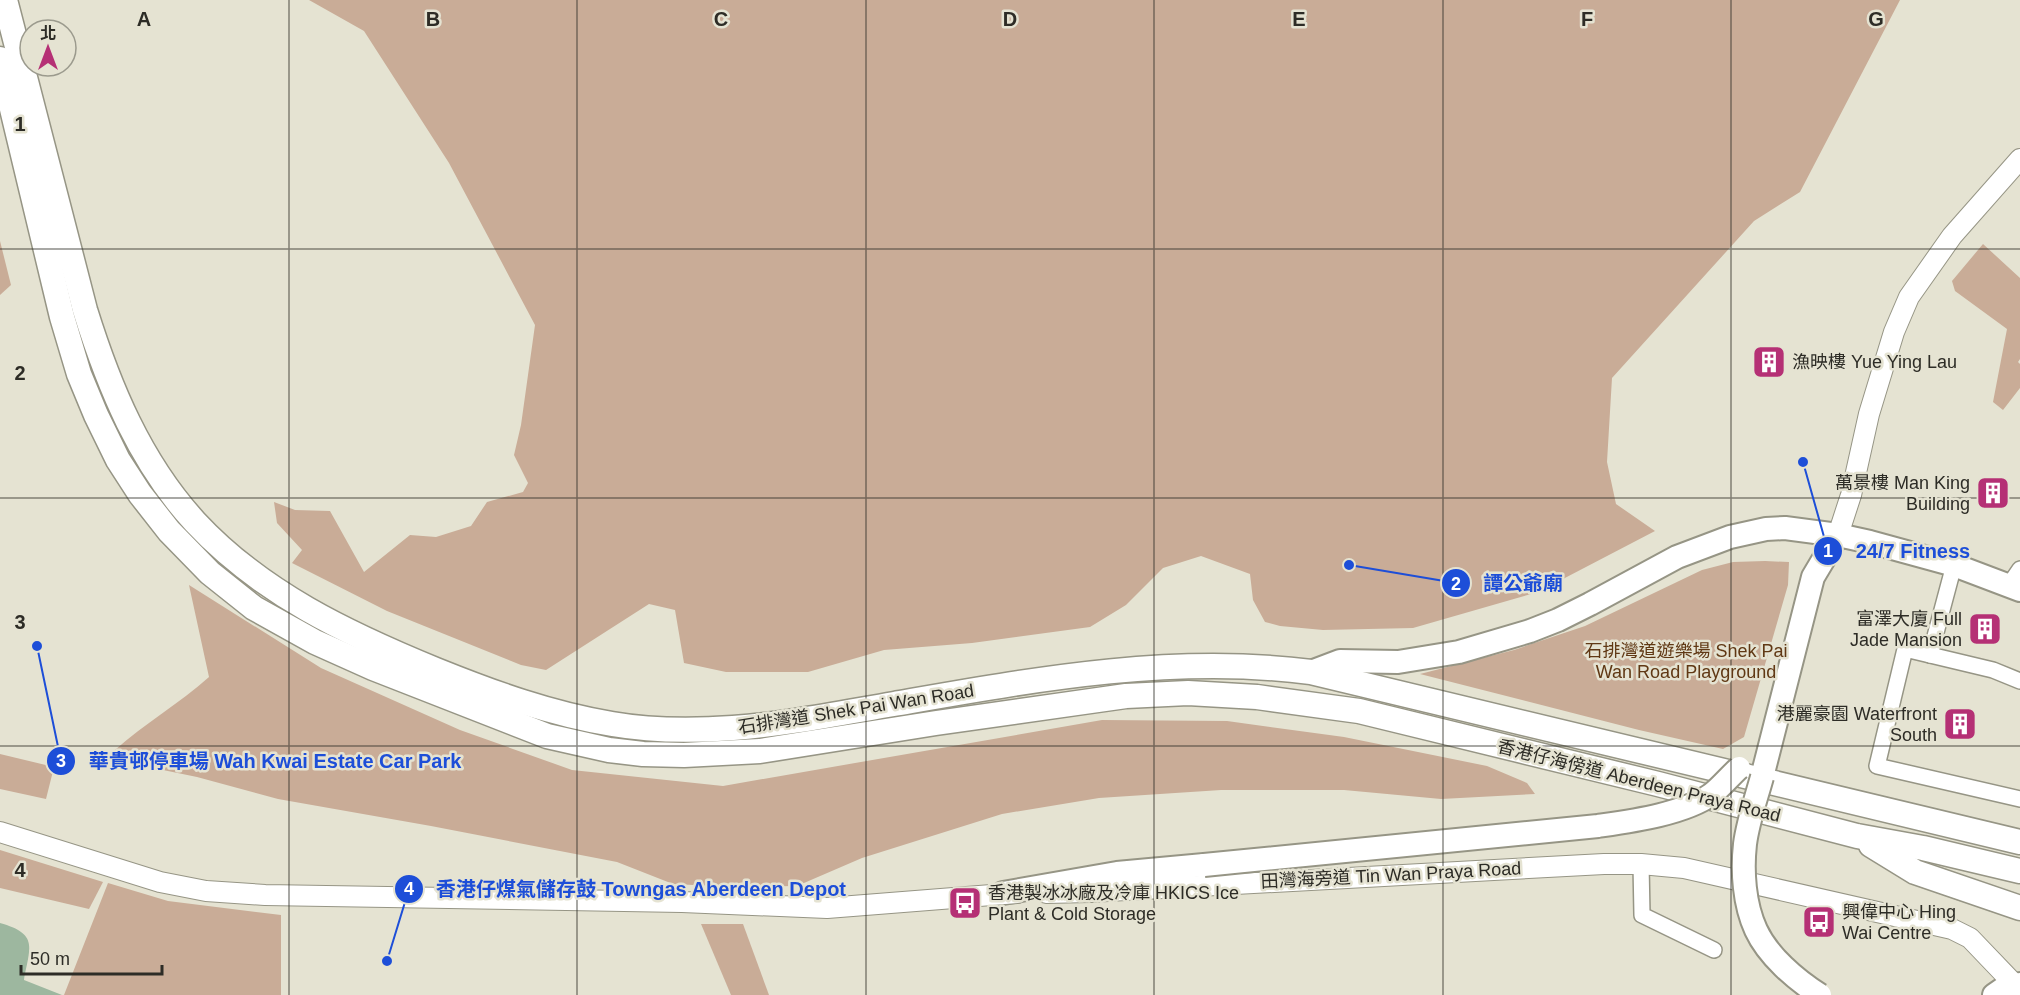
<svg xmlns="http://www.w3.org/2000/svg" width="2020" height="995" font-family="Arial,'Noto Sans TC',sans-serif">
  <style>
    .green { fill: #c9ac97 }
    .water { fill: #9db79f }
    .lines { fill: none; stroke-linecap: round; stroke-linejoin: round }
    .minor-casing { stroke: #969585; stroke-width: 18 }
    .tertiary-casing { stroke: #969585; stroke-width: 22 }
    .secondary-casing { stroke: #969585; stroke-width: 26 }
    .primary-casing { stroke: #969585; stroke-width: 27 }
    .minor { stroke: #fff; stroke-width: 15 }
    .tertiary { stroke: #fff; stroke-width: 20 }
    .secondary { stroke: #fff; stroke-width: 22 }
    .primary { stroke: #fff; stroke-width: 24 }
    .secondary-bridge-casing { stroke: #969585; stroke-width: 26; stroke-linecap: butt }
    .secondary-bridge { stroke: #fff; stroke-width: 22 }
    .grid { fill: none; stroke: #2d2c26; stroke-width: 1.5; stroke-opacity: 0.55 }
    .labels { text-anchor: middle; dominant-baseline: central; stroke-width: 5; stroke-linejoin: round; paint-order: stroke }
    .poi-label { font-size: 18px; fill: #2d2c26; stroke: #e5e3d2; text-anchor: start }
    .park-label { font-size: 18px; fill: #603814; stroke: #e5e3d2 }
    .street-label { font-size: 18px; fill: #2d2c26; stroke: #e5e3d2 }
    .grid-label { font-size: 20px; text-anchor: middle; font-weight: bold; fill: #2d2c26; stroke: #e5e3d2; stroke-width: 5; stroke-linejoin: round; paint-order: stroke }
    .leader { fill: none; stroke: #1d4ed8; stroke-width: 2 }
    .callout-dot { fill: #1d4ed8; stroke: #e5e3d2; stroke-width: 2 }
    .mark-label { font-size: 18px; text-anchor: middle; font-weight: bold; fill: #fff }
    .callout-label { font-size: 20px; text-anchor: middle; font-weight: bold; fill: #1d4ed8; stroke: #e5e3d2; stroke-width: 5; stroke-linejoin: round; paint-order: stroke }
  </style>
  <rect width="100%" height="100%" fill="#e5e3d2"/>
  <!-- green -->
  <g class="green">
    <polygon points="309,0 1900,0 1800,192 1754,221 1612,378 1607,462 1616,504 1655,531 1538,592 1413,628 1323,630 1280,626 1265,622 1253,600 1250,574 1201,556 1163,568 1126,605 1090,627 972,643 884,650 808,672 726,672 684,663 675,610 649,604 546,670 521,665 387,611 292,563 302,550 277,523 274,502 295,510 330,511 364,572 410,535 436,537 471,526 487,502 523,492 528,483 514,455 521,425 535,325 449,163 364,31"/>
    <polygon points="0,241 11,285 0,295"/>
    <polygon points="1983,244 2020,278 2020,359 2018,362 2020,364 2020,388 2003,410 1993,402 2007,329 1955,291 1952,281"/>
    <polygon points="1765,561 1789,562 1788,585 1744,737 1723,749 1639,730 1420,674 1514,650 1585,626 1702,570 1733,562"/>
    <path d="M189,585L321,668L460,730L572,770L723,786L1102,720L1227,721L1344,737L1487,766L1527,783L1535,794L1441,799L1344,790H1221L1099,798L1002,814L862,858L797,886L734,887L673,884L617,862L431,826L278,799L197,777L129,763L115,750C145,723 179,704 209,677Z"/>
    <polygon points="0,754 54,767 46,799 0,789"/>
    <polygon points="0,850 103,882 89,909 0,888"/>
    <polygon points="108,883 168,901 281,915 281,995 64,995"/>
    <polygon points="701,924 743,924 769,995 731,995"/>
  </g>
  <!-- water -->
  <path class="water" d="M0,923C39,934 30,947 24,980L62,995H0Z"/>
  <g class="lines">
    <!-- minor casing -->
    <g class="minor-casing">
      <g id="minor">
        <polyline points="2009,585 2020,569"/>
        <polyline points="1930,655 1954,565"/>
        <polyline points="2020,681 1993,670 1905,649 1877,766 2020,799"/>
        <polyline points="1641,864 1642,915 1714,950"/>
      </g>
    </g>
    <!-- tertiary casing -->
    <g class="tertiary-casing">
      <g id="tertiary">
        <polyline points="1838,535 1851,495 1869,414 1894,332 1909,297 1952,236 2020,159"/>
        <polyline points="0,832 160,882 206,891 265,895 682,902 827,908 1017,893"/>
        <polyline points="1046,893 1090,892 1604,864 1641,864 1684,868 1952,929 1970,938 2014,984"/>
      </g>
    </g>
    <!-- secondary casing -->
    <g class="secondary-casing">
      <g id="secondary">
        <polyline points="1311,672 1340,661 1398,662 1459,652 1530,631 1558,620 1590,604 1677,557 1730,537 1766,529 1785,528 1838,535 1870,542 1954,565 2020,590"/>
        <polyline points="1762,777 1813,577 1838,535"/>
        <polyline points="1003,893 1117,873 1204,865"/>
        <polyline points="1994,995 2007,986 2020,984"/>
      </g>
    </g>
    <!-- primary casing -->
    <g class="primary-casing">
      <g id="primary">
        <path d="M5,0L85,310C109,387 140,462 195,522C261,593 348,634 436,670C493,693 551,714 612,724C652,731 693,731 733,728C787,724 841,713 894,704C1032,680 1171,654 1311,672L2020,842"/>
        <polyline points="0,59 62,317 79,374 96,415 118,460 140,494 169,531 210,573 254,608 315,642 373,668 547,736 609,750 643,754 684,755 760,751 936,723 1126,696 1188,693 1257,697 1359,711 1658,784 1857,836 1923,848 2020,871"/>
        <polyline points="1871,845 1915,872 2020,908"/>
      </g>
    </g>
    <!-- minor -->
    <use href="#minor" class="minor"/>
    <!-- tertiary -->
    <use href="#tertiary" class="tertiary"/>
    <!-- secondary -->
    <use href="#secondary" class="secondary"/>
    <!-- primary -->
    <use href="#primary" class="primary"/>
    <!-- secondary-bridge casing -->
    <g class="secondary-bridge-casing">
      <g id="secondary-bridge">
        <path d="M1762,777C1756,799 1748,821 1745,844C1742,871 1744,904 1756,930C1768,956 1796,980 1820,995"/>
        <path d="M1204,865L1598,826C1632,821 1684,814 1712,794C1721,787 1730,776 1739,768"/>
      </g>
    </g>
    <!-- secondary-bridge -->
    <use href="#secondary-bridge" class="secondary-bridge"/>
  </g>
  <!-- grid -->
  <path class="grid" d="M289,0V995M577,0V995M866,0V995M1154,0V995M1443,0V995M1731,0V995M0,249H2020M0,498H2020M0,746H2020"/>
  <!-- icons -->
  <defs>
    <g id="building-square" transform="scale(1.725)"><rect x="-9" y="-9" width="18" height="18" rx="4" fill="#b53075" stroke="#e5e3d2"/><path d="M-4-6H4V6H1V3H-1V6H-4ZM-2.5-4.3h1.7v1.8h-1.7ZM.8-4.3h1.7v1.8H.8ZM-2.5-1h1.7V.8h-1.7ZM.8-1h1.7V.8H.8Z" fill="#fff"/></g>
    <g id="bus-square" transform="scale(1.725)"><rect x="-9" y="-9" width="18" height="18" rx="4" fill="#b53075" stroke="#e5e3d2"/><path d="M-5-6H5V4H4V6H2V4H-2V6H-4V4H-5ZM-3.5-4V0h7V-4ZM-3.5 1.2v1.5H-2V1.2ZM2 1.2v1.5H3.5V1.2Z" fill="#fff"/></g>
  </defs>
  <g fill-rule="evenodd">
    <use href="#building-square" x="1769" y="362"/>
    <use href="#building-square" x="1993" y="493"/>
    <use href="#building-square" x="1985" y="629"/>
    <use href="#building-square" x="1960" y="724"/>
    <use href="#bus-square" x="965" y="903"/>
    <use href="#bus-square" x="1819" y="922"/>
  </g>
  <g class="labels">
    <!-- poi labels -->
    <g class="poi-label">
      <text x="1792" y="362">漁映樓 Yue Ying Lau</text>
      <text x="1970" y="483" text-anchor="end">萬景樓 Man King<tspan x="1970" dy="21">Building</tspan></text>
      <text x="1962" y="619" text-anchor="end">富澤大廈 Full<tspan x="1962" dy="21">Jade Mansion</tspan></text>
      <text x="1937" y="714" text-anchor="end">港麗豪園 Waterfront<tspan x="1937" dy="21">South</tspan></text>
      <text x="988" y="893">香港製冰冰廠及冷庫 HKICS Ice<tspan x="988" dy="21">Plant &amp; Cold Storage</tspan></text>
      <text x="1842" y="912">興偉中心 Hing<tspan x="1842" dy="21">Wai Centre</tspan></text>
    </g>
    <!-- park labels -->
    <g class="park-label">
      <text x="1686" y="651">石排灣道遊樂場 Shek Pai<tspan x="1686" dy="21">Wan Road Playground</tspan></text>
    </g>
    <!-- street labels -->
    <g class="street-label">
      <text transform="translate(856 709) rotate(-9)">石排灣道 Shek Pai Wan Road</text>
      <text transform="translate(1639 781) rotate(14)">香港仔海傍道 Aberdeen Praya Road</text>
      <text transform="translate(1391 875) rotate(-3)">田灣海旁道 Tin Wan Praya Road</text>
    </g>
  </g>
  <g class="grid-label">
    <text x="144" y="26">A</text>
    <text x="433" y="26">B</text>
    <text x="721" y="26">C</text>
    <text x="1010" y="26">D</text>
    <text x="1299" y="26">E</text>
    <text x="1587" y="26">F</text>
    <text x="1876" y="26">G</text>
    <text x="20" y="131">1</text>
    <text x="20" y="380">2</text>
    <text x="20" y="629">3</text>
    <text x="20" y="877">4</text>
  </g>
  <!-- callouts -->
  <path class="leader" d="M1803 462L1828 551M1349 565L1456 583M37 646L61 761M387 961L409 889"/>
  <g class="callout-dot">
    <circle cx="1803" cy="462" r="6"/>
    <circle cx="1349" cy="565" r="6"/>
    <circle cx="37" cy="646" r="6"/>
    <circle cx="387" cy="961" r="6"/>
    <circle cx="1828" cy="551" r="15"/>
    <circle cx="1456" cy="583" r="15"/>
    <circle cx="61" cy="761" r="15"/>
    <circle cx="409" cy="889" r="15"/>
  </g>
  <g class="mark-label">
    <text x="1828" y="557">1</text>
    <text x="1456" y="590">2</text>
    <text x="61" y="767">3</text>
    <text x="409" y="895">4</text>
  </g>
  <g class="callout-label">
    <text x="1913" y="558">24/7 Fitness</text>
    <text x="1523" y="590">譚公爺廟</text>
    <text x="275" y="768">華貴邨停車場 Wah Kwai Estate Car Park</text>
    <text x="641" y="896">香港仔煤氣儲存鼓 Towngas Aberdeen Depot</text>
  </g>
  <!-- north arrow -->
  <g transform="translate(48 48)"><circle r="28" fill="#e5e3d2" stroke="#9b9a8d" stroke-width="1.5"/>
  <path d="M0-4.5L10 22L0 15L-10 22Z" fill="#b53075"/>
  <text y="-9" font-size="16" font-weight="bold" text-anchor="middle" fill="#2d2c26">北</text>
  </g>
  <!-- scale -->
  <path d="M21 965v9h141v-9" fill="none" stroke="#2d2c26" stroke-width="3"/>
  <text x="30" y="965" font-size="18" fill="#2d2c26" stroke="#e5e3d2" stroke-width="4.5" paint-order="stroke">50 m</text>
</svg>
